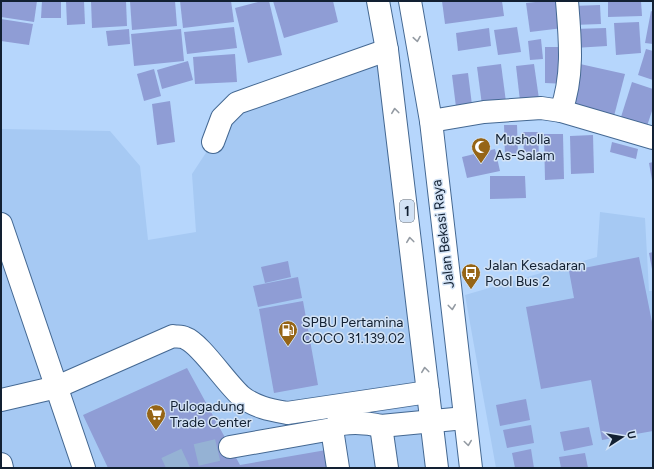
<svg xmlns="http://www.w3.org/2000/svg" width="654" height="469" font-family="Figtree,sans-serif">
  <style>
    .built { fill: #a6c9f3 }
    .building { fill: #8f9dd5 }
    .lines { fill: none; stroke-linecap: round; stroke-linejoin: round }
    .minor-tunnel { stroke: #95b2d4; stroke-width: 22; stroke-dasharray: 22 11; stroke-linecap: butt }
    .minor-casing { stroke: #446892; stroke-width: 24 }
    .highway-casing { stroke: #446892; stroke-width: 24 }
    .minor { stroke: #fff; stroke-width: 22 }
    .highway { stroke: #fff; stroke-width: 22 }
    .oneway { stroke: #949ba3 }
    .labels { text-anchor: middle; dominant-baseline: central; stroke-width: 3; stroke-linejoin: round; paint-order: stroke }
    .shield { fill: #d2e2f5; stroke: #4c5a6c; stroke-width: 1 }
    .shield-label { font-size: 13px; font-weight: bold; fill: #122032 }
    .poi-label { font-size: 14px; fill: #122032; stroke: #d2e2f5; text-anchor: start }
    .street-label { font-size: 14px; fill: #122032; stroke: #d2e2f5 }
  </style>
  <rect width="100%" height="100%" fill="#b6d6fc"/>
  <!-- built -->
  <g class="built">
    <polygon points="387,50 440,468 1,468 1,129 110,131 140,166 148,240 196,232 192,174 213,142 222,118"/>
    <polygon points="600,212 645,218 649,291 653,291 653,468 496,468 465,295 597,257"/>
  </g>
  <!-- building -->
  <g class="building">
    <polygon points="1,1 37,1 34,22 1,17"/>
    <polygon points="42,1 61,1 61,18 41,18"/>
    <polygon points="66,1 84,1 85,24 67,25"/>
    <polygon points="91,1 126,1 127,26 92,28"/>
    <polygon points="130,1 175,1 177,26 132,30"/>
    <polygon points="180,1 231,1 234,22 183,28"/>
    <polygon points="262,1 269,1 282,55 248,63 235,8"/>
    <polygon points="273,1 333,1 338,22 284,38"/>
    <polygon points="442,1 502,1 504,16 445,24"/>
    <polygon points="545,1 559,1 563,28 530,32 526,3"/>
    <polygon points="608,1 641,1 642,16 608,17"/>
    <polygon points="600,5 601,24 573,25 572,6"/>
    <polygon points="651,11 653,12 653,44 645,43"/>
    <polygon points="1,19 33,24 29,45 1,41"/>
    <polygon points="639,22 641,53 616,55 614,23"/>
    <polygon points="234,27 237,48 187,54 184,32"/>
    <polygon points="517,27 521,52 498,55 494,30"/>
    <polygon points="489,28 491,46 458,51 456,33"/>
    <polygon points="606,28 607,46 574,48 573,29"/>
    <polygon points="129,29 130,44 108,46 106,31"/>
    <polygon points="181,29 184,61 134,66 131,34"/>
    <polygon points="541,39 543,59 530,60 528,41"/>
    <polygon points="545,47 567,47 567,84 545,83"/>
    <polygon points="646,49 653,51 653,80 638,75"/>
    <polygon points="235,54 237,82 195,84 193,57"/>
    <polygon points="188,61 193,80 162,89 157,70"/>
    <polygon points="501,64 506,102 482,105 477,67"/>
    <polygon points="534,64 539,99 520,101 516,66"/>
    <polygon points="580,64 625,74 614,116 571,105"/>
    <polygon points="154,69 161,96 144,101 137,74"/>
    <polygon points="468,73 472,105 456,107 452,75"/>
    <polygon points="632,82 653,89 653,108 647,126 621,117"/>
    <polygon points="170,101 175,142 157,145 152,104"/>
    <polygon points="504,125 517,125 518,155 505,156"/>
    <polygon points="523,132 538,132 539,156 524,156"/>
    <polygon points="544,134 563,134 564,179 545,180"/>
    <polygon points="593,135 594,173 571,174 570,136"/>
    <polygon points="612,142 638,149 636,159 610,152"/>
    <polygon points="495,149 500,171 467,178 462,157"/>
    <polygon points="653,162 653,180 652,180 649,163"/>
    <polygon points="490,176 525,176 526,198 490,199"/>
    <polygon points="653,252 653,269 652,269 649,253"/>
    <polygon points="639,257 653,327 653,431 602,440 591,380 541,389 526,307 574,298 569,271"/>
    <polygon points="288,261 291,277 265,283 261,267"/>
    <polygon points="298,277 302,298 258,307 253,286"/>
    <polygon points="303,301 318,385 274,393 259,309"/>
    <polygon points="187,368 240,465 332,449 335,468 108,468 83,415"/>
    <polygon points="526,399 530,420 500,426 496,405"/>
    <polygon points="531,425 534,443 507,448 503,430"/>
    <polygon points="589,427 593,445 564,451 560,432"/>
    <polygon points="531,449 534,468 515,468 512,453"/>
    <polygon points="585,453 588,468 561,468 559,457"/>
  </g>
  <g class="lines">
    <!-- minor-tunnel -->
    <polyline class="minor-tunnel" points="166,468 192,456 230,447"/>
    <!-- minor casing -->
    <g class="minor-casing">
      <g id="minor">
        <path d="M561,111C574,75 570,38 567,1"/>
        <polyline points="431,121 484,112 541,108 561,111 653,138"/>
        <polyline points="213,142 222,118 237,103 387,50"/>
        <polyline points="1,224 84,468"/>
        <path d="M1,400L57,387L173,336C176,337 181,336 185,338C200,343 226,383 241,396C254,407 271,410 287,413L428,392"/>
        <polyline points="381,426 387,468"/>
        <polyline points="332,429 338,468"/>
        <path d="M230,447L332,429C341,420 369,423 381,426L465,418"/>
        <polyline points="1,464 2,468"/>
      </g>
    </g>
    <!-- highway casing -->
    <g class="highway-casing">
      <g id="highway">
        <polyline points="378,1 387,50 437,468"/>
        <polyline points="410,1 431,121 471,468"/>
      </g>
    </g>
    <!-- minor -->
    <use href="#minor" class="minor"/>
    <!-- highway -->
    <use href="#highway" class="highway"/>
  </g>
  <!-- one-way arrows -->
  <defs><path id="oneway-chevron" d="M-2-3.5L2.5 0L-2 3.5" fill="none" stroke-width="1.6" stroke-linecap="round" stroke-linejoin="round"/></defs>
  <g class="oneway">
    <use href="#oneway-chevron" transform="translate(417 39) rotate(81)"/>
    <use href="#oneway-chevron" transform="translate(395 111) rotate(-97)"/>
    <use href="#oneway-chevron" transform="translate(410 240) rotate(-97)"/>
    <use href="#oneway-chevron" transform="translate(452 307) rotate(83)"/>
    <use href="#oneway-chevron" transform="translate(425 370) rotate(-97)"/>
    <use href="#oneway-chevron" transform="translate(468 443) rotate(82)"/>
  </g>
  <!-- icons -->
  <defs>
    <g id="mosque-pin" transform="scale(1)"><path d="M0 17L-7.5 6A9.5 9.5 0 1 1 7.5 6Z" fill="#966516" stroke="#d2e2f5"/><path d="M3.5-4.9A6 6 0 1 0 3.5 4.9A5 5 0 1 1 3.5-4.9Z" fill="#fff"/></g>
    <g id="bus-pin" transform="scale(1)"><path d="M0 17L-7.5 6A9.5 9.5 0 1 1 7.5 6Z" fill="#966516" stroke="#d2e2f5"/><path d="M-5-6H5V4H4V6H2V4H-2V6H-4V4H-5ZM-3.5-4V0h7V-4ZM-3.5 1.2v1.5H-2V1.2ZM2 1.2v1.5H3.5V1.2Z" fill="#fff"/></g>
    <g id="fuel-pin" transform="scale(1)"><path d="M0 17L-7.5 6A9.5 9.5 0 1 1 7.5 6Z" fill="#966516" stroke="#d2e2f5"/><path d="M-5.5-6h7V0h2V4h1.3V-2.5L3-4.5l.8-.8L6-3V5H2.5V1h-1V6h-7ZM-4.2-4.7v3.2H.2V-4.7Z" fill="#fff"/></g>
    <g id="supermarket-pin" transform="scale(1)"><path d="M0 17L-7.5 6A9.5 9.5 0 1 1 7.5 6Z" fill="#966516" stroke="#d2e2f5"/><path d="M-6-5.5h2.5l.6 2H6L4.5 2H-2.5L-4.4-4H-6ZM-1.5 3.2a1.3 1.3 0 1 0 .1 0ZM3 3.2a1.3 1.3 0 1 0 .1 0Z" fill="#fff"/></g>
  </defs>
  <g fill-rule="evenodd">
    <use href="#mosque-pin" x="481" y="147"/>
    <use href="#bus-pin" x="471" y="273"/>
    <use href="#fuel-pin" x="288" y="330"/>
    <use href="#supermarket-pin" x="156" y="414"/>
  </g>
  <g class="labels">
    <!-- shield labels -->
    <rect class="shield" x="400" y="200" width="14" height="22" rx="3"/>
    <g class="shield-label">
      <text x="407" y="211">1</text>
    </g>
    <!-- poi labels -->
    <g class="poi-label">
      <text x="495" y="139">Musholla<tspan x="495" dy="16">As-Salam</tspan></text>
      <text x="485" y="265">Jalan Kesadaran<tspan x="485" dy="16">Pool Bus 2</tspan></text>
      <text x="302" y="322">SPBU Pertamina<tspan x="302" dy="16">COCO 31.139.02</tspan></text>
      <text x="170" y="406">Pulogadung<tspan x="170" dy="16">Trade Center</tspan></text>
    </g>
    <!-- street labels -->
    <g class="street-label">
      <text transform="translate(443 234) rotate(-97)">Jalan Bekasi Raya</text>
    </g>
  </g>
  <!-- border -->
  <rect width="654" height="469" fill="none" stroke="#122032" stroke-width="4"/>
  <!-- north arrow -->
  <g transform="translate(622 437) rotate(78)" stroke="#d2e2f5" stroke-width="3" paint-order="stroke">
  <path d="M0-3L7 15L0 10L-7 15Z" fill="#122032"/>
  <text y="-6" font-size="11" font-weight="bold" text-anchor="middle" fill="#122032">U</text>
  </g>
</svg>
